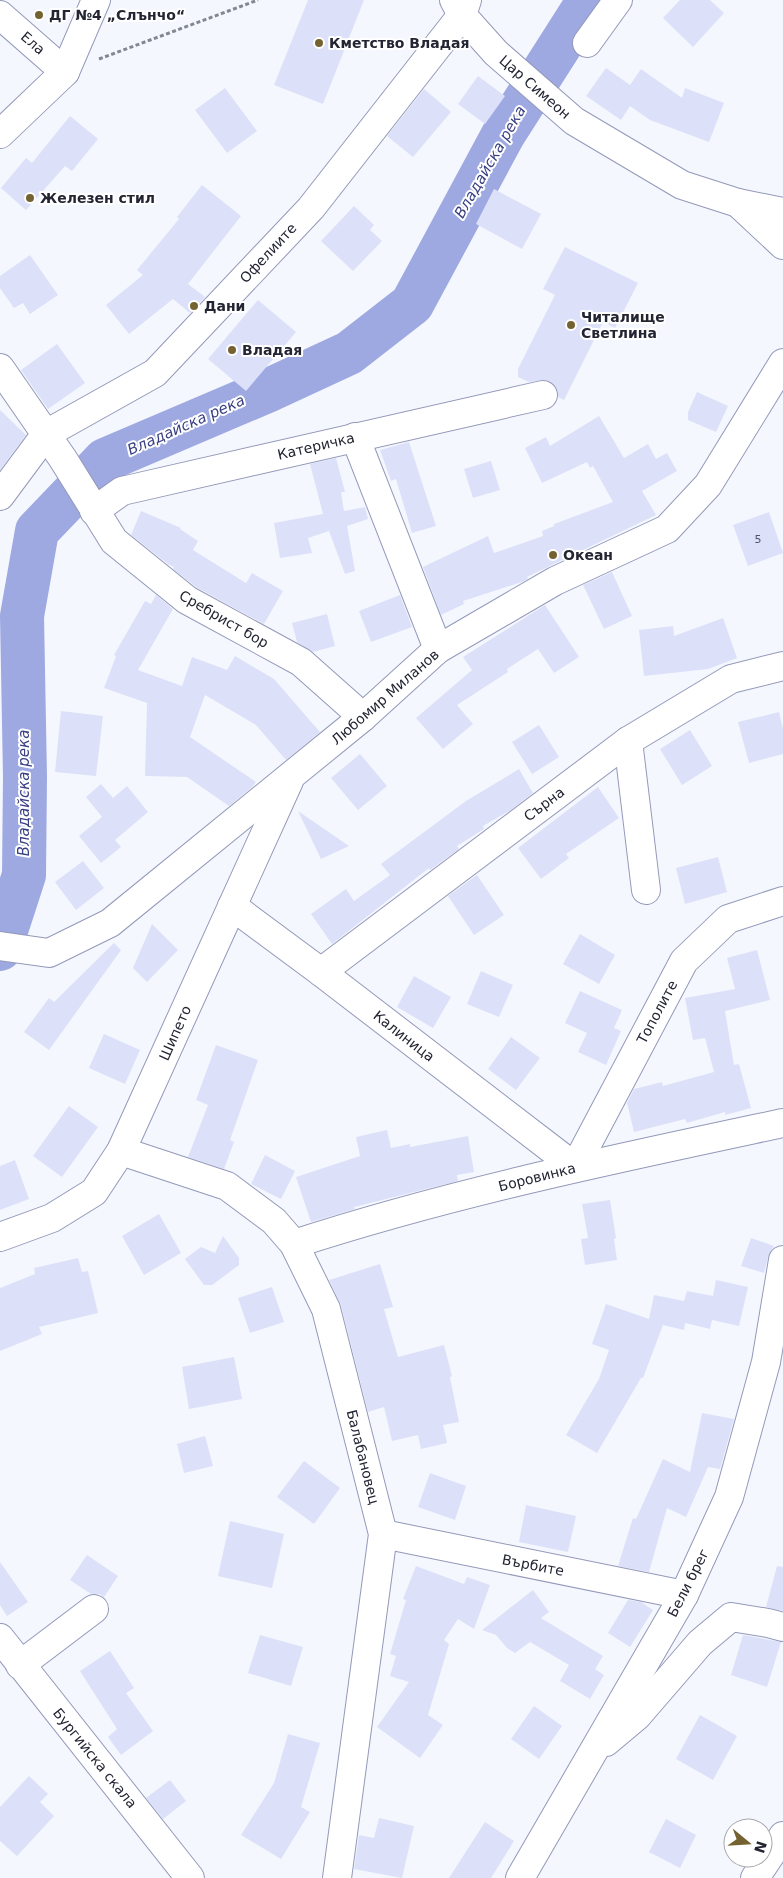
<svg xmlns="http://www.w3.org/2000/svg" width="783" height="1878" font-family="'DejaVu Sans',sans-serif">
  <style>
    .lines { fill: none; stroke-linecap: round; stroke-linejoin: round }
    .river { stroke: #9ea9e2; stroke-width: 44 }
    .building { fill: #dce1f9 }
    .minor-casing { stroke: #9399b9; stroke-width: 30 }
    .path { stroke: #848690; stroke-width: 3; stroke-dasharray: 4 2.5; stroke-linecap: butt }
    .minor { stroke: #fff; stroke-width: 28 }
    .poi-dot { fill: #746331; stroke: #fff; stroke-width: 2 }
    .labels { text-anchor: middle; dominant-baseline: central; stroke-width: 4; stroke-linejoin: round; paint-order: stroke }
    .number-label { font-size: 11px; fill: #515464 }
    .poi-label { font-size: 14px; font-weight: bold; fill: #232532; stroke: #fff; text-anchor: start }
    .street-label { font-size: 14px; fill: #232532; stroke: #fff }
    .water-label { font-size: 15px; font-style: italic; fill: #393f83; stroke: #fff }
  </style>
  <rect width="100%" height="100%" fill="#f5f7fe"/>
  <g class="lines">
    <!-- river -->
    <polyline class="river" points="0,949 24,875 25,777 22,616 37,531 105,460 267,391 349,353 412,304 503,135 589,0"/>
  </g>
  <!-- building -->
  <g class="building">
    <polygon points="308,0 364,0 323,104 274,85"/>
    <polygon points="680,0 710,0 724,13 693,47 663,18"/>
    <polygon points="606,68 630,85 641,69 682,98 685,88 724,103 709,142 650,120 630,106 621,120 586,96"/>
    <polygon points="478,76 505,96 485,124 458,104"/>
    <polygon points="225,88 257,131 227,153 195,110"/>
    <polygon points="424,89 451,112 413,157 387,136"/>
    <polygon points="70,116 98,139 72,171 65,166 26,210 1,188 26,158 32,163"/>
    <polygon points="202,185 241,216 188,284 205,297 190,313 173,299 129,334 106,305 143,275 137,270 179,219 177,217"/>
    <polygon points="494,189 541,214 522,249 476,224"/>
    <polygon points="354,206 374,225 370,230 382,241 353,271 321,241"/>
    <polygon points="565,247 638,283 615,328 603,322 564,400 558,397 558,391 554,384 547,380 529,382 518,377 518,369 555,295 543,289"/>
    <polygon points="30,255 58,295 30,314 23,303 14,308 0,288 0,276"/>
    <polygon points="258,300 296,332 246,391 208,359"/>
    <polygon points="57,344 85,383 48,409 21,370"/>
    <polygon points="697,392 728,406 716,432 688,420 688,412"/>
    <polygon points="0,410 26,435 0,470"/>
    <polygon points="599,416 624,458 648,444 656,459 667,453 677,471 642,491 656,515 527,577 528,579 522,582 463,601 464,604 441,615 423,567 488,536 494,553 543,536 542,531 554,526 554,524 613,502 593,466 590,468 587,462 542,483 525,448 546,437 550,446"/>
    <polygon points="409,442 436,526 412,533 396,479 391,481 380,450"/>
    <polygon points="336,458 345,492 341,492 344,511 365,507 368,519 347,526 355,571 345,574 329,531 308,538 312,553 280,558 274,523 323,514 310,464"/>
    <polygon points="491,461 500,490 473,498 464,469"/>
    <polygon points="141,511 181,528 180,529 198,541 193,550 246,583 252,573 283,591 264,624 196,587 173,569 174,567 168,564 131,535"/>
    <polygon points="769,512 783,553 748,566 733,525"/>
    <polygon points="612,572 632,616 604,629 583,585"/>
    <polygon points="156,595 173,609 138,670 182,686 192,657 227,670 235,656 274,679 320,732 286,760 256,725 205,695 190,737 256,782 252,787 229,806 187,777 145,776 147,703 104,688 116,656 114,655 145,601 151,604"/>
    <polygon points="400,595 412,627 371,642 359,611"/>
    <polygon points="545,605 579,657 554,673 538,649 507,669 508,672 457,705 473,724 443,749 416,718 472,670 463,657"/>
    <polygon points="327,614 335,646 313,652 297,642 292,623"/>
    <polygon points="723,618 737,658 708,669 644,676 639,630 673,626 674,636"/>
    <polygon points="61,711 103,716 96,776 55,772"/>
    <polygon points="779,712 783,729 783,754 749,763 738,722"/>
    <polygon points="539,725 559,757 532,774 512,742"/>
    <polygon points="690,730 712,766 682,785 660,749"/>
    <polygon points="360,754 387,786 358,810 331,778"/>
    <polygon points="519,769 533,793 511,810 483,826 484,829 457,846 459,849 430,870 429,868 332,944 311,914 346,889 354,901 390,875 381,864 466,801"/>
    <polygon points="101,784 113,798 127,786 148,812 115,840 121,847 101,863 79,836 102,817 86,797"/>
    <polygon points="598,787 619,818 566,854 569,858 541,879 518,848"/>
    <polygon points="298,811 349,846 321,859"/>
    <polygon points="718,857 727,892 685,904 676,868"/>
    <polygon points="83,861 104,888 76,910 55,882"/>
    <polygon points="477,875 504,915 474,935 448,896"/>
    <polygon points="152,924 178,950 147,982 133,968"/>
    <polygon points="580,934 615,955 599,984 563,964"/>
    <polygon points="114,943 121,950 49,1050 24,1032 49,998 54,1002"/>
    <polygon points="757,950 770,1000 725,1011 734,1065 739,1064 751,1108 725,1115 725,1112 687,1123 685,1119 634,1132 627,1103 634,1089 662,1082 663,1086 714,1072 705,1038 693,1040 685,998 735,989 727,958"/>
    <polygon points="481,971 513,985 499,1017 467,1004"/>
    <polygon points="414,976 451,997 433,1028 397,1007"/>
    <polygon points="580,991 622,1010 614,1028 621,1031 606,1065 578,1052 587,1033 565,1023"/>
    <polygon points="104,1034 140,1050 125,1084 89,1068"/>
    <polygon points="511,1037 540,1058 516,1090 488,1069"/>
    <polygon points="216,1045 258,1060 230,1140 234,1142 224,1169 188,1157 208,1105 196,1100"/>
    <polygon points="69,1106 98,1127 62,1177 33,1156"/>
    <polygon points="387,1130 391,1148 410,1144 410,1147 468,1136 474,1172 457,1175 458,1181 354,1207 355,1209 311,1222 296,1177 360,1156 356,1137"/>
    <polygon points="265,1155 295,1171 281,1199 251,1184"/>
    <polygon points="15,1160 29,1199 0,1210 0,1166"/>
    <polygon points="610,1200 616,1238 614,1239 617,1260 585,1265 581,1239 588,1238 582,1204"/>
    <polygon points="159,1214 181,1253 144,1275 122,1236"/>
    <polygon points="223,1236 239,1258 239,1265 212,1285 204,1285 185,1259 201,1247 215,1253"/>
    <polygon points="751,1238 774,1246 768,1257 764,1273 741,1266"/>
    <polygon points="78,1258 82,1272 88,1271 98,1313 39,1327 42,1334 0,1351 0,1288 35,1274 34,1268"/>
    <polygon points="380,1264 393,1307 384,1309 398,1357 444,1345 452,1376 450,1377 459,1422 443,1425 447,1443 421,1449 418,1435 392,1441 384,1407 368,1412 341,1305 329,1280"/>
    <polygon points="716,1280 748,1287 739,1326 712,1320 710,1329 685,1323 684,1330 663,1325 643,1378 641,1378 597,1453 566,1435 599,1379 609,1350 592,1344 606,1304 649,1319 654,1295 684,1301 687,1291 713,1296"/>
    <polygon points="272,1287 284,1322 250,1333 238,1298"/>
    <polygon points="234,1357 242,1399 189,1409 182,1367"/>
    <polygon points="702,1413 734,1419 720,1469 708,1467 686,1517 667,1508 649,1572 618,1566 633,1518 636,1519 663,1459 690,1472"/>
    <polygon points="205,1436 213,1466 184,1473 177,1444"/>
    <polygon points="304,1461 340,1488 314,1524 277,1497"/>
    <polygon points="430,1473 466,1486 455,1520 418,1507"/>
    <polygon points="526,1505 576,1516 568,1552 519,1542"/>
    <polygon points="230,1521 284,1534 272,1588 218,1576"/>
    <polygon points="87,1555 118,1576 104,1597 100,1594 91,1594 70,1580"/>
    <polygon points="0,1562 28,1602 7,1616 0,1605"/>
    <polygon points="416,1566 464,1584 467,1577 490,1585 474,1629 458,1619 444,1640 449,1644 428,1715 443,1725 420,1758 377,1727 409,1682 390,1676 396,1656 390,1654 406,1600 403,1599"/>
    <polygon points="777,1566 783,1567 783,1611 766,1607"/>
    <polygon points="533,1590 549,1612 541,1618 603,1656 595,1669 604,1675 590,1699 560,1681 569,1665 530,1642 515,1653 507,1648 496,1635 482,1630"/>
    <polygon points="628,1600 641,1602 653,1610 630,1647 608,1633"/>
    <polygon points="260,1635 303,1647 291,1686 248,1673"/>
    <polygon points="743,1635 781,1642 767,1687 731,1675"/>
    <polygon points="110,1651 134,1688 126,1693 153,1731 121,1755 108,1737 117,1729 80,1671"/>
    <polygon points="534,1706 562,1726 539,1759 511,1739"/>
    <polygon points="700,1715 737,1736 713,1780 676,1759"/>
    <polygon points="288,1734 320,1743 301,1807 310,1812 281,1859 241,1835 274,1783"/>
    <polygon points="29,1776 48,1794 40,1802 54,1816 17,1856 0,1841 0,1807"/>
    <polygon points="170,1780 186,1801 163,1819 146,1798"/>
    <polygon points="379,1818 414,1826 402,1878 354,1869 359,1835 374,1838"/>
    <polygon points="666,1819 696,1835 680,1868 649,1852"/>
    <polygon points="485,1822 514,1841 491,1878 449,1878"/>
  </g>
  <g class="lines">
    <!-- minor casing -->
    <g class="minor-casing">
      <g id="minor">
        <polyline points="454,0 462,15 496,53 574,121 682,185 738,203 783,212"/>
        <polyline points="0,15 65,72"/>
        <polyline points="587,43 618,0"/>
        <polyline points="0,134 65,72 96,0"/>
        <polyline points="738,203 783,245"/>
        <polyline points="0,368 63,459 114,541 187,600 301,662 363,717"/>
        <polyline points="355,437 438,649"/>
        <polyline points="0,496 46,434 155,373 311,208 462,15 467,0"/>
        <polyline points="94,511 122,491 543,395"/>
        <polyline points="628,741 646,890"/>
        <polyline points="232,906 321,972 575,1167 684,961 728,919 783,901"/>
        <polyline points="0,946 49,953 110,923 363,717 438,649 555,581 667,529 708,485 783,363"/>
        <polyline points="321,972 628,741 731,679 783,666"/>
        <polyline points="121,1151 227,1186 274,1221 294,1244 326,1309 383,1534 337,1878"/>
        <polyline points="0,1237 52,1218 94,1192 121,1151 289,781"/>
        <path d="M294,1244C454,1192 619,1158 783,1123"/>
        <polyline points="383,1534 684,1595"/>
        <polyline points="0,1638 190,1878"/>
        <polyline points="20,1665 94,1609"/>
        <polyline points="606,1742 637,1716 700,1643 731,1617 768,1623 783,1627"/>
        <polyline points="520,1878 684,1595 729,1497 766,1362 783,1260"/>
        <polyline points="755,1878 783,1836"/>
      </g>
    </g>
    <!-- path -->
    <polyline class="path" points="99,59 258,0"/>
    <!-- minor -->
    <use href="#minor" class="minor"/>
  </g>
  <!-- markers -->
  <g class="poi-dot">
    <circle cx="39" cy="15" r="5"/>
    <circle cx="319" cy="43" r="5"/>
    <circle cx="30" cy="198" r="5"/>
    <circle cx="194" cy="306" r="5"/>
    <circle cx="571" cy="325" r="5"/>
    <circle cx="232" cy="350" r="5"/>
    <circle cx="553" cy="555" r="5"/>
  </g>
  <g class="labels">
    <!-- number labels -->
    <g class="number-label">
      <text x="758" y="539">5</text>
    </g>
    <!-- poi labels -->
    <g class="poi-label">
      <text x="49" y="15">ДГ №4 „Слънчо“</text>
      <text x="329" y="43">Кметство Владая</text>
      <text x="40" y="198">Железен стил</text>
      <text x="204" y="306">Дани</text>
      <text x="581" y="317">Читалище<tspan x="581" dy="16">Светлина</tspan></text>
      <text x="242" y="350">Владая</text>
      <text x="563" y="555">Океан</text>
    </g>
    <!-- street labels -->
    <g class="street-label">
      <text transform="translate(33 43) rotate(41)">Ела</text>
      <text transform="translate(535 87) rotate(41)">Цар Симеон</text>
      <text transform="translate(268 253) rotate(-47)">Офелиите</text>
      <text transform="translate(316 446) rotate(-13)">Катеричка</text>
      <text transform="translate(224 619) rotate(30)">Сребрист бор</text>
      <text transform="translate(385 697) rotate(-41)">Любомир Миланов</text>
      <text transform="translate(544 804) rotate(-37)">Сърна</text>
      <text transform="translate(657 1012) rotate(-62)">Тополите</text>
      <text transform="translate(175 1033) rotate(-66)">Шипето</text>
      <text transform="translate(404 1036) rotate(38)">Калиница</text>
      <text transform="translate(537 1177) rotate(-14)">Боровинка</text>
      <text transform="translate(363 1457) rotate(76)">Балабановец</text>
      <text transform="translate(533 1565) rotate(11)">Върбите</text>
      <text transform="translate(688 1583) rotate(-63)">Бели брег</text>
      <text transform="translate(95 1758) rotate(51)">Бургийска скала</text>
    </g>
    <!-- water labels -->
    <g class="water-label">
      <text transform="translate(490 162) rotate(-60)">Владайска река</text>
      <text transform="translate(186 425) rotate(-24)">Владайска река</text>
      <text transform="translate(24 793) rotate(-90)">Владайска река</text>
    </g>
  </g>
  <!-- north arrow -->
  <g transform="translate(748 1843) rotate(108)"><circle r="24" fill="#ffffff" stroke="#a7a8ad"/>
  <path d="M0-4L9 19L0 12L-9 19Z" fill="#746331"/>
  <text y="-8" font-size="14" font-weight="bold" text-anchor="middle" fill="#232532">N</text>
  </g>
</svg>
